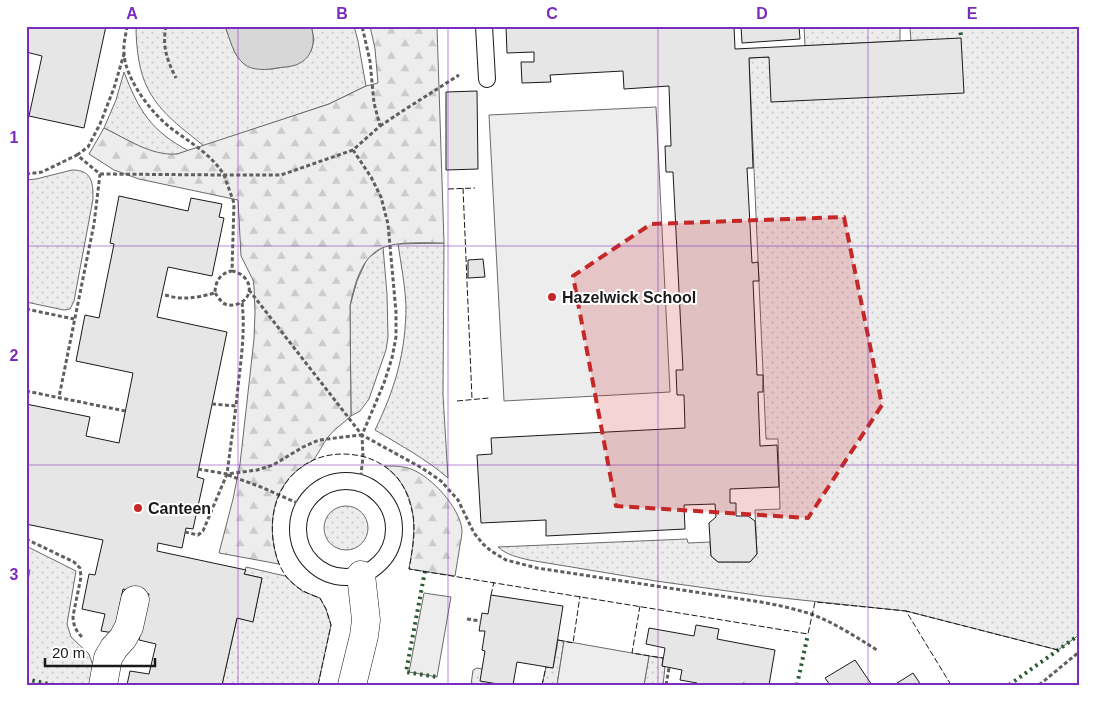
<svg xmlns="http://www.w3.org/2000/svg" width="1105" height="711" font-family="Arial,sans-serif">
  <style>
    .grass { fill: url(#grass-dots); stroke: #6a6a6a }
    .forest { fill: url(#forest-firs); stroke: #6a6a6a }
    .built { fill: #ededed; stroke: #6a6a6a }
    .water { fill: #d7d7d7; stroke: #6a6a6a }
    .building { fill: #e6e6e6; stroke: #1a1a1a }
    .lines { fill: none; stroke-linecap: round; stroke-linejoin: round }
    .lane-casing { stroke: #1a1a1a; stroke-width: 18 }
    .street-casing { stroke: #1a1a1a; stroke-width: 29 }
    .path { stroke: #5f5f5f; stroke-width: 3; stroke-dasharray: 4 2.5; stroke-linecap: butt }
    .lane { stroke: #fff; stroke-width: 16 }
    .street { stroke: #fff; stroke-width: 28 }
    .hedge { stroke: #2b5a34; stroke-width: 4; stroke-dasharray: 2.5 4; stroke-linecap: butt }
    .fence { stroke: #1a1a1a; stroke-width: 1; stroke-dasharray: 6 2.5; stroke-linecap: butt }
    .marked { fill: #c62828; fill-opacity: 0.2; stroke: #c62828; stroke-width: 4; stroke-dasharray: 10 6; stroke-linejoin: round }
    .grid { fill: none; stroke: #7b2cbf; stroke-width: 1; stroke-opacity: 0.55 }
    .poi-dot { fill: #c62828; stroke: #fff; stroke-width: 2 }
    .labels { text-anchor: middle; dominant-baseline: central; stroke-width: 4; stroke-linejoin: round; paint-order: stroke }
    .poi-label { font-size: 16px; font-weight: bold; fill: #1a1a1a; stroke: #fff; text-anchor: start }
    .neatline { fill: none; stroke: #7b2cbf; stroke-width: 2 }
    .grid-label { font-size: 16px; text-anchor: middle; font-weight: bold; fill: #7b2cbf }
  </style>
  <defs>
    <pattern id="grass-dots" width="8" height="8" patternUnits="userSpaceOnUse" patternTransform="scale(1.25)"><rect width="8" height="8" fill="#ededed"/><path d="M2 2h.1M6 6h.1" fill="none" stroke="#cbcbcb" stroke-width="1.8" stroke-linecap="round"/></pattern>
    <pattern id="forest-firs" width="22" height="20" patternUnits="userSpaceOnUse" patternTransform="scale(1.25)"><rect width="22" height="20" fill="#ededed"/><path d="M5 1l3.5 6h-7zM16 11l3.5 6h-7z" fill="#cbcbcb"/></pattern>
  </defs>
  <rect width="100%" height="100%" fill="#fff"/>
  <!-- grass -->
  <g class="grass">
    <path d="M136,26H225L235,53L253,68L272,69L295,65L311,51L314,40L311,26H354L358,41L366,86L329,104L204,146C173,121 146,103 139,61C137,50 136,38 136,26Z"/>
    <path d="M804,26H1079V635L1058,650L906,611L763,596L656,581L529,560C517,557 507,555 498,547L687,539L688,543L710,542L711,556L718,562H750L757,554L755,510L780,509L778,439H766L749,58L769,57L911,41L910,28H900V41L805,46Z"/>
    <path d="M124,72C139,111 151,131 189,151C181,153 174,156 165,155C147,153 121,136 104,128L116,100Z"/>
    <path d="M72,170C92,170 93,182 93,199L74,301L70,309L64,310L26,302V180L36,179Z"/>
    <path d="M444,243L443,395L448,478C426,459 400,445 375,430C395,389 406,352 406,305C405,285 401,264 398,244Z"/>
    <polygon points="383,247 387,294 388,337 386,350 369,399 360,411 351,416 350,306 357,281 367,259"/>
    <circle cx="346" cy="528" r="22"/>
    <polygon points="26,546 76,571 67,624 71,637 89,654 94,668 92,685 26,685 26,591 30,570 26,569"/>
    <polygon points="246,567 285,576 302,591 320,598 326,609 331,625 318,685 222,685 237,618 253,621 262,578 244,574"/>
    <polygon points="558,640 564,641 557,685 542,685 546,667 553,668"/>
    <polygon points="649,656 663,658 662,666 665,667 663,685 644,685"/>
    <polygon points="477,668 482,669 504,685 471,685 473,670"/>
  </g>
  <!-- forest -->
  <g class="forest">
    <path d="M370,26H437L444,243C427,243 397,241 382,248C361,257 354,286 350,306L351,416C344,423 334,429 328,437C324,442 316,458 313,460C311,462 309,463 306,464C302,467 298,470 294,473C269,496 268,535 279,564L219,553L233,499L240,464L254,339L255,312L254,286L253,280L241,256L238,200L139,179L114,170L89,154L104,128C127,139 151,156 177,154L329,104L366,86L378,83L375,49Z"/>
    <path d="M385,466C394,466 403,466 411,469C432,477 460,508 462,530C462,535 461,540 460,545C458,555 457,566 455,576L409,569C414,541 419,508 401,483C397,476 390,471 385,466Z"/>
  </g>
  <!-- built -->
  <g class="built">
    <polygon points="656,107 670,392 504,401 489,115"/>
    <polygon points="424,593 451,597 437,677 409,672"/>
    <polygon points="564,641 649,656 644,685 557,685"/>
  </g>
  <!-- water -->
  <path class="water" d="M225,26H311C316,42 313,58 296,65C290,67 283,67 277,68C267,70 252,71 244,64C233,55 230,39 225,26Z"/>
  <!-- building -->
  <g class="building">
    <polygon points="26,26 106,26 84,128 29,116 42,56 26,52"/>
    <polygon points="506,26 734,26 735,49 961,38 964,93 771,102 769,57 749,58 753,168 747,168 752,263 758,262 759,281 753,281 757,375 763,375 763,392 758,392 760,446 777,445 779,487 730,489 730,503 736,503 736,516 748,516 755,521 757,554 750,562 718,562 711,556 709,523 716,517 715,504 684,505 685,529 546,536 546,520 481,523 477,455 492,454 491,438 685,428 684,395 677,395 676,370 683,370 673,172 666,172 665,146 671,146 669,86 624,89 623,71 550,75 551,82 522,83 521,62 534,62 534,52 507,53"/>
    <polygon points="741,26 799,26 800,39 742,43"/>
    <polygon points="477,91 478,169 446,170 446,92"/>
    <polygon points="119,196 188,211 191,198 222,204 219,217 224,218 212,276 168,267 157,317 227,332 197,477 204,479 193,529 186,528 182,548 158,543 157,551 246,570 244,574 262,578 253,622 237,618 222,685 127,685 130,671 149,674 156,644 139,640 149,594 123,589 114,633 101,631 105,614 82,609 89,574 95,575 103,540 26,524 26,404 90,417 86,436 119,443 133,373 76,361 85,315 99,318 114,244 110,243"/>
    <polygon points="483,259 485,277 468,278 468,260"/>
    <polygon points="491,595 563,606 553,668 517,662 513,685 504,685 480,681 485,651 482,650 485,631 479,631 482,613 488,614"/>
    <polygon points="696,625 719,629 717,639 775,650 769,685 753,685 743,683 743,685 696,685 697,683 680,680 682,670 662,666 665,648 646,644 649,628 694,636"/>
    <polygon points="855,660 872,685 830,685 825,678"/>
    <polygon points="913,673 921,685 894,685"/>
  </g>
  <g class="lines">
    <!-- lane casing -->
    <g class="lane-casing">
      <g id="lane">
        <polyline points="484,26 487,79"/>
        <circle cx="346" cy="529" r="48"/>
      </g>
    </g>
    <!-- street casing -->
    <g class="street-casing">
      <g id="street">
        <polyline points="103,685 108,658 114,648 123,638 129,627 135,600"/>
        <polyline points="352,685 364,636 366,620 361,575"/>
      </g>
    </g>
    <!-- path -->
    <g class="path">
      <path d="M127,26C126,35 123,44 124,53C125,79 152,114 172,129C191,143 212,155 224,175H281L353,150"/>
      <path d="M166,26C162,47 167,60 176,78"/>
      <polyline points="380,126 401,112 459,75"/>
      <polyline points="77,155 88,147 100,124 114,88 124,54"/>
      <polyline points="26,174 42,172 77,155 100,174 94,224 59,397"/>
      <path d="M100,174L224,175L234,203L232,271C220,273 215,282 215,293C194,298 183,301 162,294"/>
      <path d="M249,290L362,435L422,468L441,481L458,500L474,533L483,544L491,551L506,560L537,568L761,602C778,605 795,609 811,614C835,623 856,637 877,650"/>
      <path d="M215,293C217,296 220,300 223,303C231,308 244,304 248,295C253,283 243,273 232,271"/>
      <polyline points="26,309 74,319"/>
      <polyline points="26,391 125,411"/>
      <path d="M212,404L236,406C239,372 246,336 242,302"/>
      <polyline points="198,469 227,474 236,406"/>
      <polyline points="228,475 261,487 304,506"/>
      <polyline points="360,483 363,457 362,435 384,383 392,358 396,337 396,312 388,224 381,197 371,177 353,150 380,126 374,103 370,61 362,26"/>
      <polyline points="185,532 198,535 203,531 227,474 257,470 273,465 303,447 319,440 361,435"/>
      <path d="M26,539L74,562L80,568L81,577L73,616C73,625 76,631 82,637"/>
      <polyline points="467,619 481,621"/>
      <polyline points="666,685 669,668"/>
      <polyline points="691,685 694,683"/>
      <polyline points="1039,685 1079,652"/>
    </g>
    <!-- lane -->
    <use href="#lane" class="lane"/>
    <!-- street -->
    <use href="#street" class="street"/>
    <!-- hedge -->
    <g class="hedge">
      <polyline points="960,26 961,38"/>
      <polyline points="425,571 406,672 437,677"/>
      <polyline points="26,679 53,685"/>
      <polyline points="797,685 808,634"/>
      <polyline points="1009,685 1079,635"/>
    </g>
    <!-- fence -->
    <g class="fence">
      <polyline points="463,188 472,399"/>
      <polyline points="448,189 475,188"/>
      <polyline points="457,401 489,398"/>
      <polyline points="491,595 494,582"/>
      <polyline points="640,606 632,653 663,658"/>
      <polyline points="558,640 573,643 580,596"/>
      <path d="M318,685L331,625L326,609L320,598C295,590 281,577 275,551C261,492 303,441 365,457C382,462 398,474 405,490C409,498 411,507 413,515C416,533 412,552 409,569L808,634L815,602L906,611"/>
      <polyline points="542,685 546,667"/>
      <polyline points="951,685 906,611 1058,650"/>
    </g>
  </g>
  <!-- marked area -->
  <path class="marked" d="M844,217L882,405L808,518L616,506L573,276L651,224Z"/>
  <!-- grid -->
  <path class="grid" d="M238,26V685M448,26V685M658,26V685M868,26V685M26,246H1079M26,465H1079"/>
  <!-- markers -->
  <g class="poi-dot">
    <circle cx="552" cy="297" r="5"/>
    <circle cx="138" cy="508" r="5"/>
  </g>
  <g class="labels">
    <!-- poi labels -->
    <g class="poi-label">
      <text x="562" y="297">Hazelwick School</text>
      <text x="148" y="508">Canteen</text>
    </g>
  </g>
  <!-- border -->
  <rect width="1105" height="711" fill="none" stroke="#ffffff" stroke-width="55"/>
  <!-- scale -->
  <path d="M45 658v8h110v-8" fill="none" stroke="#1a1a1a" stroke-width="2.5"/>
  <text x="52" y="658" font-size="15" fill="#1a1a1a" stroke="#ffffff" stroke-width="4" paint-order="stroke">20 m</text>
  <rect x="28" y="28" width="1050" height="656" class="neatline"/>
  <g class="grid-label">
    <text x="132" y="19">A</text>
    <text x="342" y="19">B</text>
    <text x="552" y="19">C</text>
    <text x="762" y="19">D</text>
    <text x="972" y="19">E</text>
    <text x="14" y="143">1</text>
    <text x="14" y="361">2</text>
    <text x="14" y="580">3</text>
  </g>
</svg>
